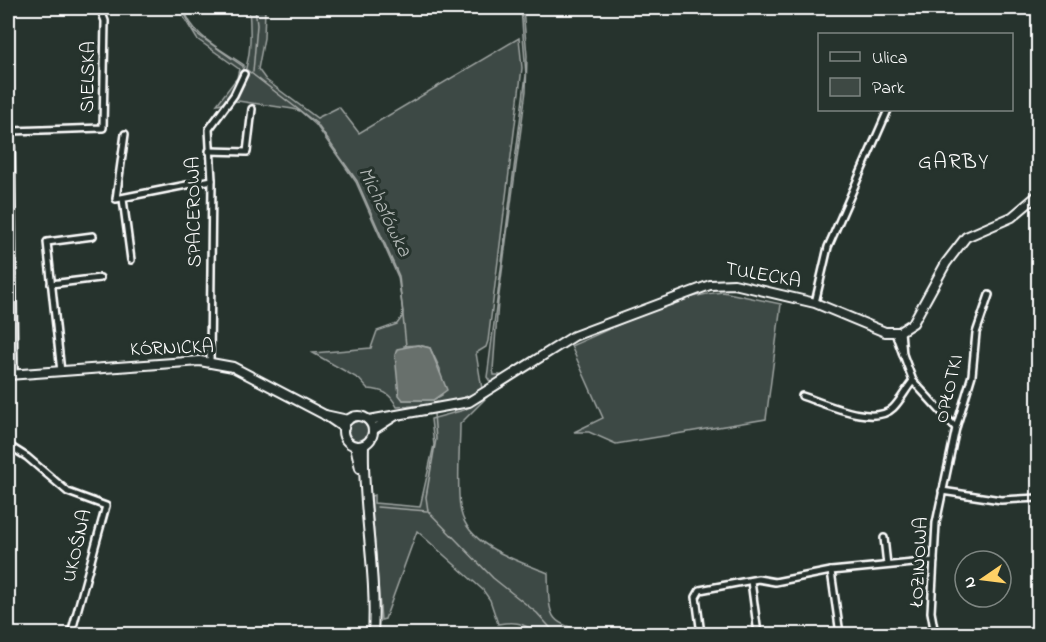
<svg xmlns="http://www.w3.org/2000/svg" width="1046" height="642" font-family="'Indie Flower',sans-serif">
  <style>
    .green { fill: #3e4944; stroke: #9ea4a2; stroke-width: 1.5; fill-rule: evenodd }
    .water { fill: #67706c; stroke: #a4a9a7; stroke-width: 1.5 }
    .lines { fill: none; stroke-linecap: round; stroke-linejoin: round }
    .stream { stroke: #a4a9a7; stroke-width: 1.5 }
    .street-casing { stroke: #fff; stroke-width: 10 }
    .secondary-casing { stroke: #fff; stroke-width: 12 }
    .street { stroke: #26332d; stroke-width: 5 }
    .secondary { stroke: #26332d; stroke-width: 8 }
    .labels { text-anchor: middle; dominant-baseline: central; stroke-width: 6; stroke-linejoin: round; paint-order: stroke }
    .street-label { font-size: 20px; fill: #fff; stroke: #26332d }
    .water-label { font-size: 21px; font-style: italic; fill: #b3b8b6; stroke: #26332d }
    .quarter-label { font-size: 22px; letter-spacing: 1.5px; fill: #fff; stroke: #26332d }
  </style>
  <rect width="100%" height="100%" fill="#26332d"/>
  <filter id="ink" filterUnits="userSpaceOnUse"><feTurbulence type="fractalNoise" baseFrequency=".0167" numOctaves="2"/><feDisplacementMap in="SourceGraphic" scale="12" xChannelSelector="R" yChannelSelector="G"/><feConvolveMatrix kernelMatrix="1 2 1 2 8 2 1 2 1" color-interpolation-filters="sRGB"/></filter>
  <g filter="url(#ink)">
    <!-- green -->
    <g class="green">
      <path d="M178,8H184C191,36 221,49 244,65L238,84L227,102L217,104L237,78L239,69L197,39Z"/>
      <path d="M249,8H265L264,38L258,69L266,80L317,118L339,107L359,133L519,38L522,68L488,341L486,347L476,353L482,389C455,405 428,405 397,407C390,393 383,390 368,389L359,379L313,353L371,348L377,331L397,324L402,317L403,312L398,277L356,182L316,125L300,111L293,109L238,101L230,102C251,72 252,43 249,8ZM418,345L430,348L440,369L442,395L433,400H403L404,346Z"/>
      <polygon points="521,8 523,8 527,56 526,91 498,302 493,370 494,375 500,375 500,377 491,383 487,377 488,370 526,75"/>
      <path d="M723,292L781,304L766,419L616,444L589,432H574L603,418L571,346C619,326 671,296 723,292Z"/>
      <path d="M488,396L460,424C460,446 456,493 461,512C469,547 519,561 548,573C549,625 549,623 600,634C586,635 556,638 543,634C522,626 523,620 498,624L490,600L483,590L417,531L385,619L381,620L371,496L374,495V503L420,507L434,445L431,419L464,410Z"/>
      <circle cx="358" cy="431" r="10"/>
    </g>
    <!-- water -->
    <polygon class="water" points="418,345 430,348 447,390 433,400 403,400 399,395 395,355 397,349"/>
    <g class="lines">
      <!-- stream -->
      <g class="stream">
        <polyline points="182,8 194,32 244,67"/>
        <polyline points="247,70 316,123 357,181 399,276 406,346"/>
        <polyline points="253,72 257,25 255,8"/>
        <polyline points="434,414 436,439 426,497 428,511 493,578 537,613 556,634"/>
        <polyline points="377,507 427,511"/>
      </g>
      <!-- street casing -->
      <g class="street-casing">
        <g id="street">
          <polyline points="8,59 11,131 14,375"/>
          <polyline points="11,131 103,128 105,21 100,8"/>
          <polyline points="125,134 116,199 212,180"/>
          <polyline points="209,151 247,152 252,109"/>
          <polyline points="123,199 131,260"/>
          <polyline points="51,284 100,278"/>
          <polyline points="815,303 828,247 888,110"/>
          <polyline points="901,331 903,355"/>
          <polyline points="895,333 913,381 956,428"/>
          <polyline points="210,361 212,180 209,129 234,95 244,74"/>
          <polyline points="61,372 47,242 93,236"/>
          <path d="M802,396C824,403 874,427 893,408C901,400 906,389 913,381"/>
          <polyline points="8,445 27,457 68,492 106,506 71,634"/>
          <polyline points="942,491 1001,500 1038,498"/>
          <polyline points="884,538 887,565"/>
          <polyline points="831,571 840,634"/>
          <polyline points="751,581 758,634"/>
          <polyline points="701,634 696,597 700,590 758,579 775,582 831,571 934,561"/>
          <polyline points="935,634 931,612 936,523 956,428 972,375 976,333 989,295"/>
        </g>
      </g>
      <!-- secondary casing -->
      <g class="secondary-casing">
        <g id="secondary">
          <polyline points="8,375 200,361 233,367 325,415 344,428"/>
          <polyline points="325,415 348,420"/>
          <circle cx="358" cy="431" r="15"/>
          <polyline points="369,420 469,402 574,336 710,285 734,284 815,303 885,332 899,332 913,323 946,263 966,237 1012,217 1038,195"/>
          <polyline points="373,430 395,416"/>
          <path d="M364,445C362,508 377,571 373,634"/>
          <polyline points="355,446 360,468"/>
        </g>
      </g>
      <!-- street -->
      <use href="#street" class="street"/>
      <!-- secondary -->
      <use href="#secondary" class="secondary"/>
    </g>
  </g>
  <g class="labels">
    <!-- street labels -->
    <g class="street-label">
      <text transform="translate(89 77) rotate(-89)">SIELSKA</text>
      <text transform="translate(195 212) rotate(-91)">SPACEROWA</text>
      <text transform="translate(763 276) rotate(10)">TULECKA</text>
      <text transform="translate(172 349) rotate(-2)">KÓRNICKA</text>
      <text transform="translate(950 389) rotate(-77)">OPŁOTKI</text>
      <text transform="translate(78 546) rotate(-77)">UKOŚNA</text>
      <text transform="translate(920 562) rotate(-87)">ŁOZINOWA</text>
    </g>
    <!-- water labels -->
    <g class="water-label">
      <text transform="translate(384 212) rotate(64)">Michałówka</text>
    </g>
    <!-- quarter labels -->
    <g class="quarter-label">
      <text x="954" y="163">GARBY</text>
    </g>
  </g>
  <!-- margin -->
  <rect width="1046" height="642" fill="none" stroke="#26332d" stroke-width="30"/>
  <rect x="15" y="15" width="1016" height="612" fill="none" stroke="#fff" stroke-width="2" filter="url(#ink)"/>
  <!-- legend -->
  <rect x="818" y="33" width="195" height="78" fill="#26332d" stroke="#7d8581" stroke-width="1.5"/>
  <rect x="830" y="52" width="30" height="9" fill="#26332d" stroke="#7d8581" stroke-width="1.5"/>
  <text x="872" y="63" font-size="18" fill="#ffffff">Ulica</text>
  <rect x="830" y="78" width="30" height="18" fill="#3e4944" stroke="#7d8581" stroke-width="1.5"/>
  <text x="872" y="93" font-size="18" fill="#ffffff">Park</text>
  <!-- north arrow -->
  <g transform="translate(983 579) rotate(256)"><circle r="28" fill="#26332d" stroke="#7d8581" stroke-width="1.5"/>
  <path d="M0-4.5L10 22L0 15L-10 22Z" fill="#ffd166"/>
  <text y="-9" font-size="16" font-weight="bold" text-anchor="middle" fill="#ffffff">N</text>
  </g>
</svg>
